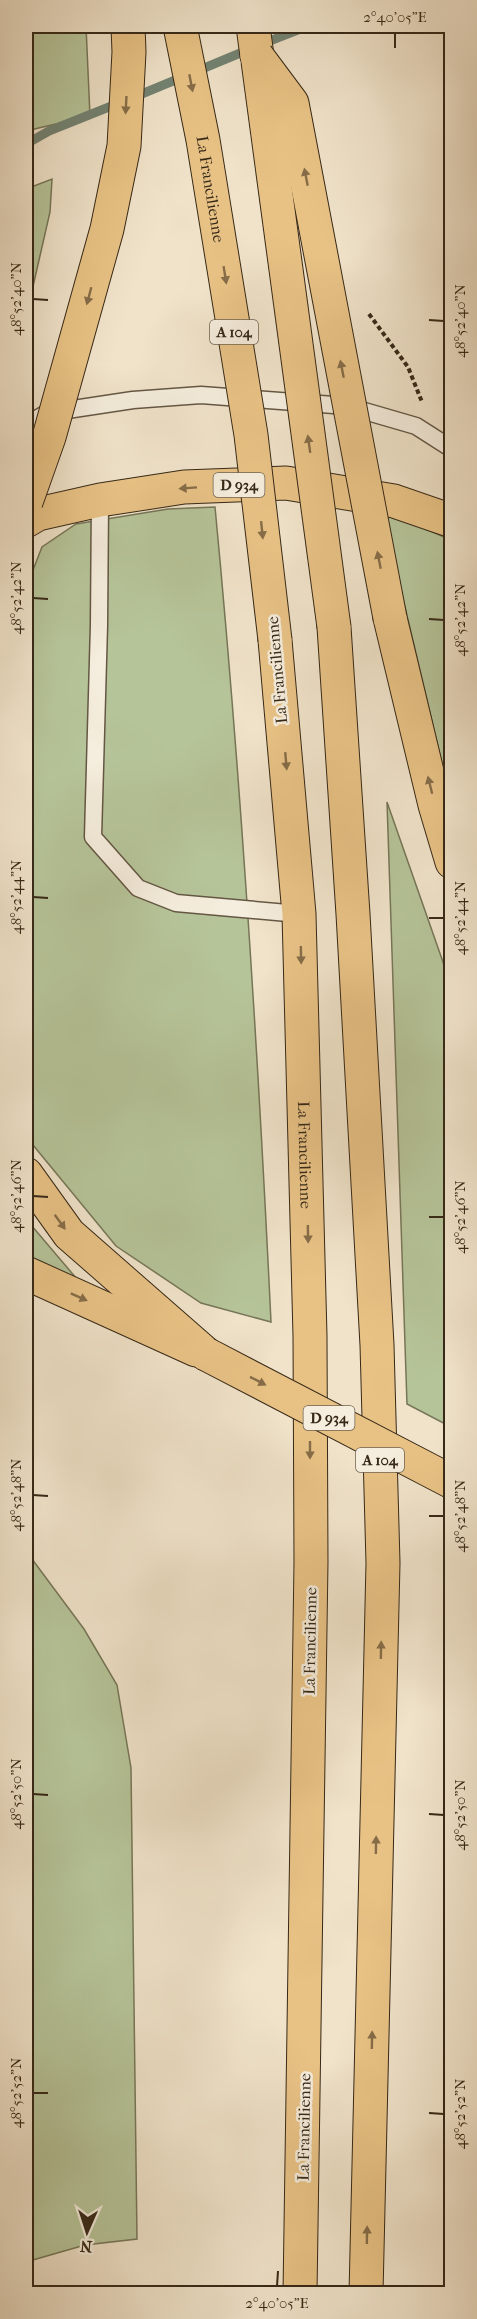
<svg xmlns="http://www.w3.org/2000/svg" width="477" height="2319" font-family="'IM FELL French Canon',serif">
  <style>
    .green { fill: #b6c499; stroke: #767658; stroke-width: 1.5 }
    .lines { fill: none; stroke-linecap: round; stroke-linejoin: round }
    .stream { stroke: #738373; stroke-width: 9 }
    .service-casing { stroke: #645744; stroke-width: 19 }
    .primary-casing { stroke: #362817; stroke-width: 35 }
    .motorway-casing { stroke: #362817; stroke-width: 35 }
    .path { stroke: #362817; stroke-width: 4; stroke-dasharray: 4.5 3; stroke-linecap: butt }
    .service { stroke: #f5eddd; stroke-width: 16 }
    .primary { stroke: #e8c285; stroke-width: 33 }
    .motorway { stroke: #e8c285; stroke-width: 33 }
    .primary-bridge-casing { stroke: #362817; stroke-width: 35; stroke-linecap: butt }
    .motorway-bridge-casing { stroke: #362817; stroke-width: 35; stroke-linecap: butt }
    .primary-bridge { stroke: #e8c285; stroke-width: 33 }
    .motorway-bridge { stroke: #e8c285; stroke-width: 33 }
    .oneway { fill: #866d48 }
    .ticks { fill: none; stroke: #362817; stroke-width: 2 }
    .labels { text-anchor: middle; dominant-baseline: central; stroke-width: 5; stroke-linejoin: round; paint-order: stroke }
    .shield { fill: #f5eddd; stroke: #6f6352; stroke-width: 1.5 }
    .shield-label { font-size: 15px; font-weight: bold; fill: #362817 }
    .street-label { font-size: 16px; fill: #362817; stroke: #f5eddd }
    .neatline { fill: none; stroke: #362817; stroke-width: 2 }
    .ticks-label { font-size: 15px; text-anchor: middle; fill: #362817 }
  </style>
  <rect width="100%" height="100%" fill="#f0e3ca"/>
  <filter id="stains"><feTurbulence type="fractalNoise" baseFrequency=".00333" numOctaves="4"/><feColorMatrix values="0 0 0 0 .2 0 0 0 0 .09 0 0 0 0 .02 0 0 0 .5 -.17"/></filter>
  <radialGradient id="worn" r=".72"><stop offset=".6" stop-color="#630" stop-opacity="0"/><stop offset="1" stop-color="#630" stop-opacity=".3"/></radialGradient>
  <!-- green -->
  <g class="green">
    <polygon points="26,26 86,26 90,116 26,131"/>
    <polygon points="52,179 50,212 26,317 26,189"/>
    <path d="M215,507C241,779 258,1050 271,1322L201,1303L116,1246L33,1145L26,1133V588L42,547L76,524L168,509Z"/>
    <polygon points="382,510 451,540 451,801"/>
    <polygon points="387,802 451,985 451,1427 407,1404"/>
    <polygon points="26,1219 82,1285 26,1261"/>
    <polygon points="26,1551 84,1629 117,1685 131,1768 137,2239 85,2245 26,2262"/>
  </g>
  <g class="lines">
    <!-- stream -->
    <g class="stream">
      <polyline points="262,44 308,26"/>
      <polyline points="132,98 250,49"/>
      <polyline points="26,144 49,131 119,103"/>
    </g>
    <!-- service casing -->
    <g class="service-casing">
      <g id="service">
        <polyline points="26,425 47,413 133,400 201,395 347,406 416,426 452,449"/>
        <polyline points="100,500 99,625 93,837 138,888 176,903 299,914"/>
      </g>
    </g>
    <!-- primary casing -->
    <g class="primary-casing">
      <g id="primary">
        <polyline points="26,521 38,514 100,500 184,487 286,483 394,501 452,521"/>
        <polyline points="26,1273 196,1350"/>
      </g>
    </g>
    <!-- motorway casing -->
    <g class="motorway-casing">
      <g id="motorway">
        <polyline points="253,26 257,56"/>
        <polyline points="390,618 435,805 452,862"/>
        <polyline points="334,627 353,914 377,1345 383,1563 366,2294"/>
        <path id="s1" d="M275,640L299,914L310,1336L311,1562L300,2294"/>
        <polyline points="26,1174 69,1234 206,1354"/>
      </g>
    </g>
    <!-- path -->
    <polyline class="path" points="369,314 408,367 422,402"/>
    <!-- service -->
    <use href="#service" class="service"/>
    <!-- primary -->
    <use href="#primary" class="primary"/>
    <!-- motorway -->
    <use href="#motorway" class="motorway"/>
    <!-- primary-bridge casing -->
    <g class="primary-bridge-casing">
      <polyline id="primary-bridge" points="206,1354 452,1482"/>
    </g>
    <!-- motorway-bridge casing -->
    <g class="motorway-bridge-casing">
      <g id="motorway-bridge">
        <path id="s2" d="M180,26L203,140L251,435L275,640"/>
        <polyline points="257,56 292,103 390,618"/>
        <polyline points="258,61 334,627"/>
        <polyline points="26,502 49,437 107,229 124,146 129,52 128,26"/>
      </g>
    </g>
    <!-- primary-bridge -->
    <use href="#primary-bridge" class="primary-bridge"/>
    <!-- motorway-bridge -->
    <use href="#motorway-bridge" class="motorway-bridge"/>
  </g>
  <!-- one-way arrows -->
  <defs><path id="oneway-solid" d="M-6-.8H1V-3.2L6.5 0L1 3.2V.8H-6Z" transform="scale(1.5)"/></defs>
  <g class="oneway">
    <use href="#oneway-solid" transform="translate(191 83) rotate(79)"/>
    <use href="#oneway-solid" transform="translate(126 105) rotate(93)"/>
    <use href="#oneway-solid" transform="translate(306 177) rotate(-101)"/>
    <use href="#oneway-solid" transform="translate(225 275) rotate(81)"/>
    <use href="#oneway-solid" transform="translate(89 296) rotate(105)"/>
    <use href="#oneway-solid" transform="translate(342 369) rotate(-101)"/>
    <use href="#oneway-solid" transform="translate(309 444) rotate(-98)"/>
    <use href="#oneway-solid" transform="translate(188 488) rotate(176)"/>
    <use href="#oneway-solid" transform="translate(262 530) rotate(84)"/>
    <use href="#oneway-solid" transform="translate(379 560) rotate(-101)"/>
    <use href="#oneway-solid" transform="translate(286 761) rotate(85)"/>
    <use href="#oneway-solid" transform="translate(430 785) rotate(-104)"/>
    <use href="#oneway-solid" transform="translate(301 955) rotate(89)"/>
    <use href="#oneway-solid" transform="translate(60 1222) rotate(54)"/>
    <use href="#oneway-solid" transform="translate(308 1234) rotate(89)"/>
    <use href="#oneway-solid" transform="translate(79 1297) rotate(24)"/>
    <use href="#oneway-solid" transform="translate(258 1381) rotate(27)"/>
    <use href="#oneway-solid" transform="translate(310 1450) rotate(90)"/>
    <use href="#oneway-solid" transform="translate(381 1650) rotate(-89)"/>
    <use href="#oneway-solid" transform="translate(376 1845) rotate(-89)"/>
    <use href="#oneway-solid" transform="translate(372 2040) rotate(-89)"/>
    <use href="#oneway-solid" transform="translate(367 2235) rotate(-89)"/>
  </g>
  <!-- ticks -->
  <path class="ticks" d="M395,48V33M33,299L48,300M429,320L444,321M33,598L48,599M429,619L444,620M33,897L48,898M429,918H444M33,1196L48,1197M429,1217H444M33,1495L48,1496M429,1516H444M33,1794L48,1795M429,1814L444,1815M33,2093H48M429,2113L444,2114M277,2286L278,2271"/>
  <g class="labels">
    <!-- shield labels -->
    <g class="shield">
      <rect x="210" y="320" width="48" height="24" rx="4.5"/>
      <rect x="213.5" y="473" width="51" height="24" rx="4.5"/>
      <rect x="303.5" y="1406" width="51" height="24" rx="4.5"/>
      <rect x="356" y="1448" width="48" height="24" rx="4.5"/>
    </g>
    <g class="shield-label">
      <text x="234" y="332">A 104</text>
      <text x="239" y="485">D 934</text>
      <text x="329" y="1418">D 934</text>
      <text x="380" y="1460">A 104</text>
    </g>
    <!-- street labels -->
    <g class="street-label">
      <text stroke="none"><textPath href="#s2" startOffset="166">La Francilienne</textPath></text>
      <text transform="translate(277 670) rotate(-95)">La Francilienne</text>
      <text stroke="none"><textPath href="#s1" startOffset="516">La Francilienne</textPath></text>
      <text transform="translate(310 1641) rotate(-89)">La Francilienne</text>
      <text transform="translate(304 2127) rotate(-89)">La Francilienne</text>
    </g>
  </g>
  <!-- margin -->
  <rect width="477" height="2319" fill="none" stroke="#f0e3ca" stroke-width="66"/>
  <!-- north arrow -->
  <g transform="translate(87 2232) rotate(183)" stroke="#f5eddd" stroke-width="4.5" paint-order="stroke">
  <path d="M0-4.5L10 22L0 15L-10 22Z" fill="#362817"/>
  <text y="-9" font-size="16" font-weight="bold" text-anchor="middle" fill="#362817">N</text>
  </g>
  <rect x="33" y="33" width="411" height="2253" class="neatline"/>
  <g class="ticks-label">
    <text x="395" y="22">2°40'05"E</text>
    <text transform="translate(16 299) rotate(-90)" y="5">48°52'40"N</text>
    <text transform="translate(460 321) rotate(-90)" y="5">48°52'40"N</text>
    <text transform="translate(16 598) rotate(-90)" y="5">48°52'42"N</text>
    <text transform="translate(460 620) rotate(-90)" y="5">48°52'42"N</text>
    <text transform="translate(16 897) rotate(-90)" y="5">48°52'44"N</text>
    <text transform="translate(460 918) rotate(-90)" y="5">48°52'44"N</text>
    <text transform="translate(16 1196) rotate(-90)" y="5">48°52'46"N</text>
    <text transform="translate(460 1217) rotate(-90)" y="5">48°52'46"N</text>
    <text transform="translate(16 1495) rotate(-90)" y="5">48°52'48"N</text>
    <text transform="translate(460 1516) rotate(-90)" y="5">48°52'48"N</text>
    <text transform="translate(16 1794) rotate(-90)" y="5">48°52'50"N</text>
    <text transform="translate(460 1815) rotate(-90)" y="5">48°52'50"N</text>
    <text transform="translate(16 2093) rotate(-90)" y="5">48°52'52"N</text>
    <text transform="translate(460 2114) rotate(-90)" y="5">48°52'52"N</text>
    <text x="277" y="2308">2°40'05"E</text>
  </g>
  <rect width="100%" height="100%" filter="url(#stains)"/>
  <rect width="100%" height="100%" fill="url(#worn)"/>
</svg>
